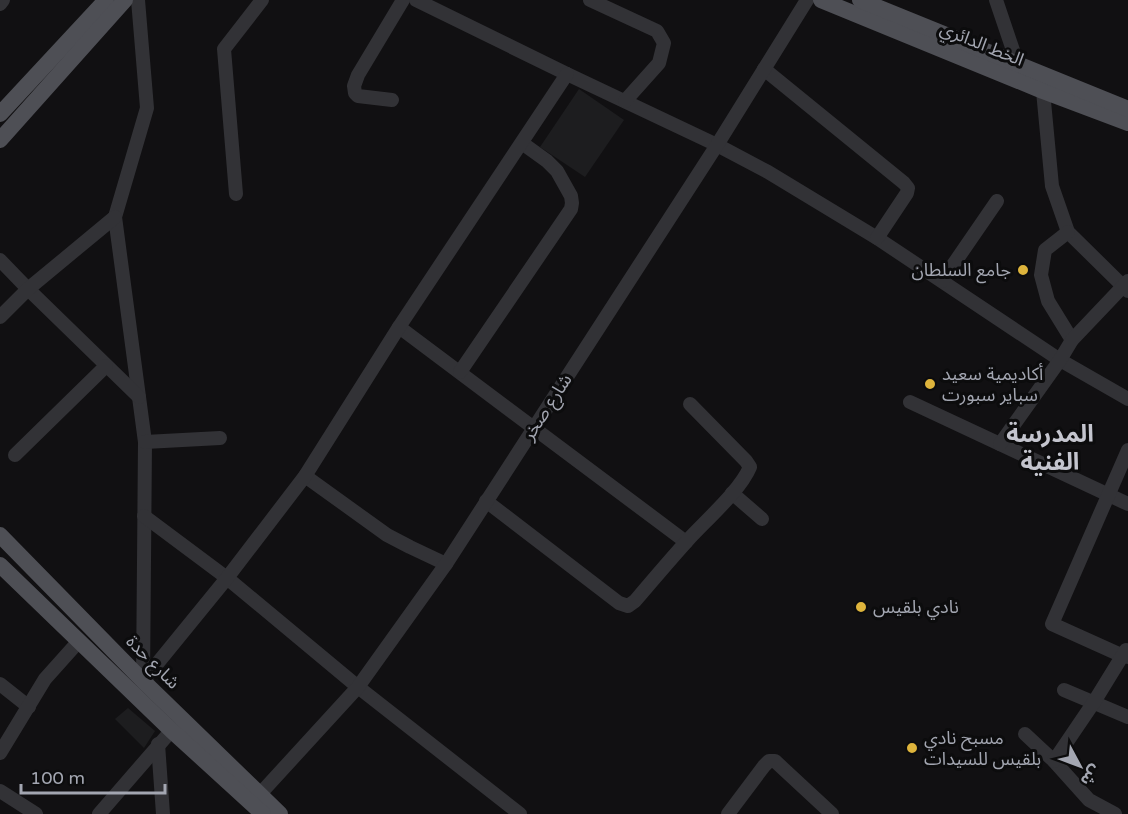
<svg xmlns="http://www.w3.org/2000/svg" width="1128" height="814" font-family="'Varela Round','Noto Sans Arabic',sans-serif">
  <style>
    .built { fill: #1d1d1f }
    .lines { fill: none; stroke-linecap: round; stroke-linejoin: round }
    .minor { stroke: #323236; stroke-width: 14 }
    .major { stroke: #4e4f55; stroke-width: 16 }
    .poi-dot { fill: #deb43c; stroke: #0c0c0d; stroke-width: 2 }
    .labels { text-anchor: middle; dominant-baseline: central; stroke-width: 6; stroke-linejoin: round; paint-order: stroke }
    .street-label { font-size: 18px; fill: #a3a6b1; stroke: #0c0c0d }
    .poi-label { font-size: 18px; fill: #a3a6b1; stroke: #0c0c0d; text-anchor: start }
    .district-label { font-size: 24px; font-weight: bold; fill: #c4c5ce; stroke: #0c0c0d }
  </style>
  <rect width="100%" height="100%" fill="#111012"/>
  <!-- built -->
  <g class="built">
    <polygon points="579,89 624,120 585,177 540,147"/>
    <polygon points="128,708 155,731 144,748 115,719"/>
  </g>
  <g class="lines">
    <!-- minor -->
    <g class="minor">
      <polyline points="138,0 147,108 115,217 145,442 143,681"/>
      <polyline points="416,0 567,74 717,145 768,172 877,238 1060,360 1128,399"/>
      <polyline points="590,0 657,31 664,43 659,63 625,101"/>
      <polyline points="996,0 1018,65"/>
      <polyline points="0,4 3,0"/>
      <polyline points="764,69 904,183 908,188 907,193 877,238"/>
      <polyline points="1043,91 1052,186 1068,232 1128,291"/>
      <polyline points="392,100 358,96 355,93 354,86 358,75 403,0"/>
      <polyline points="236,194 224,49 262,0"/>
      <polyline points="1068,232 1045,250 1041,275 1048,301 1072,340"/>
      <polyline points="0,260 28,289 139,397"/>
      <polyline points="942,281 997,201"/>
      <polyline points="0,317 28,289 115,217"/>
      <polyline points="399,327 686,542"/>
      <polyline points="460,372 571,209 572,203 571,196 557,171 547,161 522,143"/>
      <polyline points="910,402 1128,504"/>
      <polyline points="145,442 220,438"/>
      <polyline points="1000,444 1060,360 1072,340 1128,281"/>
      <polyline points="1128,450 1052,624 1123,656 1128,657"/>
      <polyline points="15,455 106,366"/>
      <polyline points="305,476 387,535 410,547 446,564"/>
      <polyline points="732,493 762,519"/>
      <path d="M486,501L619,603L628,606L635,601C652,581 669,561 687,541C705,521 740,491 750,467L746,461L690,404"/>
      <polyline points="144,516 227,578 358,687 520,814"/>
      <polyline points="143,681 227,578 305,476 399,327 567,74"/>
      <polyline points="0,684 29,707"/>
      <polyline points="1064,690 1128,717"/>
      <polyline points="1025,734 1054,761 1089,800 1115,814"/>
      <polyline points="158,744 163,814"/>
      <polyline points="0,753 45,679 79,641"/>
      <polyline points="1054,761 1094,702 1126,650"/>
      <polyline points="0,791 36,814"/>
      <polyline points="260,794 358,687 446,564 717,145 807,0"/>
      <polyline points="99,814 178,723"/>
      <polyline points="728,814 764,766 769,761 775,761 832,814"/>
    </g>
    <!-- major -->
    <g class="major">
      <polyline points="821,0 1043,91 1128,123"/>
      <polyline points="860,0 1128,109"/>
      <polyline points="0,114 106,0"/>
      <polyline points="0,140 125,0"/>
      <polyline points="0,535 143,681 280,814"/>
      <polyline points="0,565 171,730 263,814"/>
    </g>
  </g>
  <!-- markers -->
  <g class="poi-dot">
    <circle cx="1023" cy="270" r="6"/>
    <circle cx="930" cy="384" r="6"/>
    <circle cx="861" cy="607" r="6"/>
    <circle cx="912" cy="748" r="6"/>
  </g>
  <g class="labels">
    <!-- street labels -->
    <g class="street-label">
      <text transform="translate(982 44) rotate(22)">الخط الدائري</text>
      <text transform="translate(547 407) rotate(-57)">شارع صخر</text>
      <text transform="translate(153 662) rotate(45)">شارع حدة</text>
    </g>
    <!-- poi labels -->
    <g class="poi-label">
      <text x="1011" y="270" text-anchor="end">جامع السلطان</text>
      <text x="942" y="374">أكاديمية سعيد<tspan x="942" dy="21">سباير سبورت</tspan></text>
      <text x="873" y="607">نادي بلقيس</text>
      <text x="924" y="738">مسبح نادي<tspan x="924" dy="21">بلقيس للسيدات</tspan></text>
    </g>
    <!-- district labels -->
    <g class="district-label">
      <text x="1050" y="434">المدرسة<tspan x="1050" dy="28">الفنية</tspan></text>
    </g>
  </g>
  <!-- north arrow -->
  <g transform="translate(1080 766) rotate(131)" stroke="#0c0c0d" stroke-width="4.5" paint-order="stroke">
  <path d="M0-4.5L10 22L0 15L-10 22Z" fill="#a3a6b1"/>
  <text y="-9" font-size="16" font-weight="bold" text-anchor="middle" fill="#a3a6b1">ش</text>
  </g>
  <!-- scale -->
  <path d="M21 784v9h144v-9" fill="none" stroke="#a3a6b1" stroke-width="3"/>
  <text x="30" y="784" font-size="18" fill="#a3a6b1" stroke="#0c0c0d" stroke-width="4.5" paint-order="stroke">100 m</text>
</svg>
